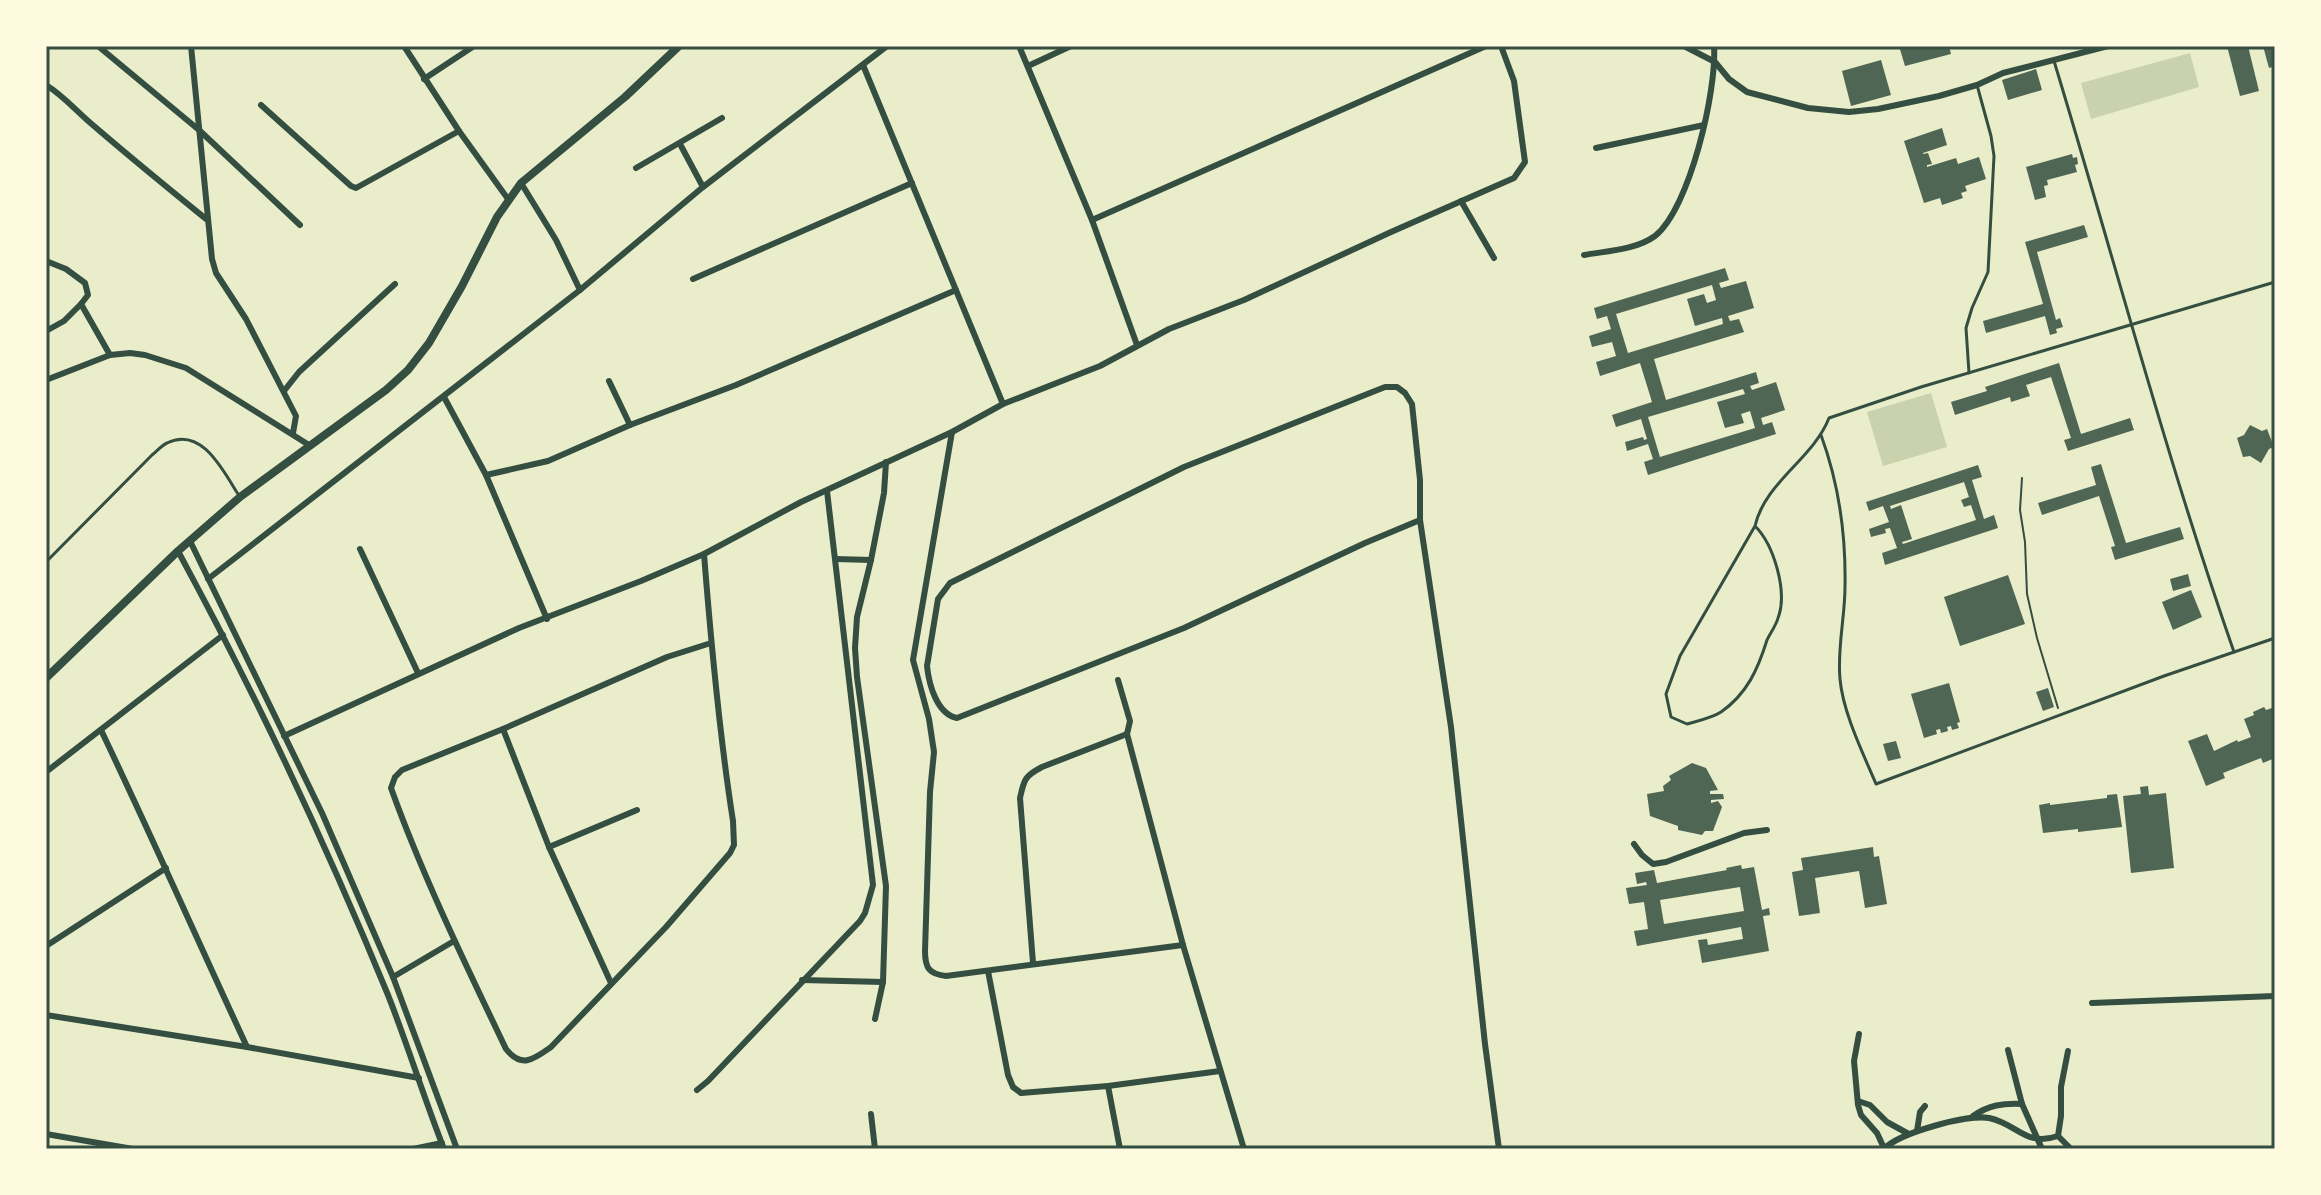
<svg xmlns="http://www.w3.org/2000/svg" width="2321" height="1195" font-family="Cabin,sans-serif">
  <style>
    .green { fill: #cad2ad }
    .building { fill: #4f6655; fill-rule: evenodd }
    .lines { fill: none; stroke-linecap: round; stroke-linejoin: round }
    .path { stroke: #344e41; stroke-width: 2 }
    .service { stroke: #344e41; stroke-width: 3 }
    .minor { stroke: #344e41; stroke-width: 6 }
    .secondary { stroke: #344e41; stroke-width: 8 }
    .neatline { fill: none; stroke: #344e41; stroke-width: 3 }
  </style>
  <rect width="100%" height="100%" fill="#e9edc9"/>
  <!-- green -->
  <g class="green">
    <polygon points="2190,53 2199,87 2091,119 2081,83"/>
    <polygon points="1931,393 1947,447 1883,466 1867,412"/>
  </g>
  <!-- building -->
  <g class="building">
    <polygon points="1899,46 1949,46 1951,54 1905,66"/>
    <polygon points="2227,46 2248,46 2259,91 2240,96"/>
    <polygon points="2263,46 2275,46 2275,66 2269,68"/>
    <polygon points="1881,60 1891,95 1851,106 1842,71"/>
    <polygon points="2036,69 2042,90 2008,100 2002,80"/>
    <polygon points="1942,128 1947,145 1923,153 1923,154 1928,153 1932,164 1927,165 1927,167 1956,158 1958,164 1979,157 1986,179 1965,186 1967,191 1961,193 1963,198 1942,205 1940,198 1924,203 1904,141"/>
    <polygon points="2072,154 2073,158 2077,157 2078,164 2075,165 2077,172 2047,180 2048,185 2044,186 2046,197 2035,200 2026,167"/>
    <polygon points="2084,225 2088,237 2037,252 2056,320 2060,318 2063,327 2056,329 2057,333 2050,335 2045,316 1986,333 1983,321 2043,304 2025,242"/>
    <path d="M1725,268L1729,280L1719,283L1721,288L1746,281L1754,308L1728,316L1730,321L1739,319L1744,332L1654,359L1666,400L1756,372L1759,383L1750,386L1752,390L1776,382L1785,410L1761,418L1763,425L1772,422L1776,434L1648,475L1644,462L1653,459L1648,444L1627,451L1625,442L1643,437L1644,440L1647,439L1641,419L1616,427L1612,415L1652,402L1640,363L1600,376L1596,362L1616,356L1612,342L1592,347L1589,336L1611,329L1607,316L1597,319L1594,308ZM1712,285L1716,300L1707,303L1704,294L1687,299L1695,326L1722,318L1723,324L1628,353L1616,314ZM1743,389L1745,394L1717,402L1725,428L1744,423L1741,414L1750,411L1755,428L1660,457L1648,417Z"/>
    <polygon points="2059,363 2081,434 2130,418 2134,430 2068,451 2064,440 2071,438 2051,377 2026,385 2030,396 2011,402 2010,397 1955,415 1951,402 1987,391 1985,387"/>
    <polygon points="2250,425 2262,431 2267,429 2274,447 2269,449 2261,463 2250,456 2243,457 2237,438 2244,435"/>
    <polygon points="2101,464 2126,543 2180,527 2184,539 2115,560 2111,547 2115,546 2099,496 2042,515 2038,503 2096,485 2091,467"/>
    <path d="M1978,465L1982,477L1972,480L1984,519L1994,515L1998,528L1885,565L1882,553L1897,548L1890,528L1885,529L1886,533L1871,537L1869,529L1889,522L1883,506L1869,511L1866,502ZM1964,482L1969,497L1961,500L1964,507L1971,505L1976,520L1903,544L1902,542L1912,539L1901,505L1891,509L1890,506Z"/>
    <polygon points="2188,574 2191,586 2173,591 2170,579"/>
    <polygon points="2008,575 2025,624 1960,646 1944,597"/>
    <polygon points="2191,590 2202,617 2173,630 2162,602"/>
    <polygon points="1949,683 1960,722 1957,723 1959,728 1952,730 1951,726 1947,727 1948,731 1941,733 1940,729 1936,730 1937,734 1924,738 1911,694"/>
    <polygon points="2048,688 2054,707 2043,711 2036,692"/>
    <polygon points="2264,707 2266,710 2275,707 2275,758 2263,763 2261,758 2223,773 2225,778 2206,786 2188,741 2207,734 2214,751 2237,740 2238,742 2251,737 2244,719 2254,715 2253,712"/>
    <polygon points="1896,741 1901,758 1888,761 1883,744"/>
    <polygon points="1692,763 1706,768 1718,790 1710,791 1710,794 1723,794 1724,799 1711,800 1711,803 1718,801 1722,807 1713,831 1705,831 1702,835 1678,830 1678,826 1650,816 1647,794 1664,791 1663,786 1671,780 1669,776"/>
    <polygon points="2148,786 2149,795 2166,793 2174,868 2131,873 2123,796 2141,794 2140,787"/>
    <polygon points="2117,794 2122,827 2078,832 2078,829 2043,833 2039,805 2050,803 2050,805 2107,798 2107,795"/>
    <polygon points="1873,847 1874,857 1879,856 1887,904 1865,908 1859,871 1815,878 1820,913 1799,916 1792,872 1803,870 1801,858"/>
    <path d="M1741,865L1742,869L1754,867L1762,910L1769,908L1770,915L1763,916L1769,951L1702,963L1698,940L1707,939L1708,945L1743,939L1741,927L1637,946L1634,931L1648,929L1644,902L1629,904L1626,888L1647,885L1646,882L1637,884L1635,873L1654,870L1657,883L1727,870L1726,868ZM1740,887L1744,911L1664,924L1660,900Z"/>
  </g>
  <g class="lines">
    <!-- path -->
    <polyline class="path" points="2022,478 2020,510 2025,542 2027,594 2037,638 2058,708"/>
    <!-- service -->
    <g class="service">
      <path d="M2054,61C2114,258 2166,457 2234,652"/>
      <polyline points="1969,373 1966,328 1972,308 1988,272 1994,156 1991,136 1977,85"/>
      <path d="M1821,435C1839,484 1846,535 1845,587C1845,617 1837,649 1840,679C1843,713 1863,753 1876,784L2164,676L2275,638"/>
      <path d="M1755,526L1680,656L1666,694L1671,717L1687,724C1697,721 1712,718 1721,712C1747,694 1758,669 1767,640C1770,633 1776,626 1778,618C1788,592 1774,545 1755,526C1765,482 1813,459 1829,418L1921,387L2275,282"/>
      <path d="M46,562L152,455C157,451 162,445 167,443C202,426 223,471 238,494"/>
    </g>
    <!-- minor -->
    <g class="minor">
      <polyline points="98,46 199,130 300,225"/>
      <polyline points="191,46 212,259 216,273 246,319 296,416 293,433"/>
      <polyline points="404,46 459,131 508,199"/>
      <polyline points="1019,46 1092,220 1137,345"/>
      <polyline points="1684,46 1715,62 1729,79 1747,92 1808,108 1849,112 1878,109 1939,96 1977,85 2003,73 2108,46"/>
      <polyline points="863,65 1003,404"/>
      <polyline points="1028,66 1071,46"/>
      <polyline points="424,79 474,46"/>
      <path d="M46,85C64,96 77,112 94,126C131,158 168,188 206,219"/>
      <polyline points="261,105 351,186 356,188 459,131"/>
      <polyline points="680,144 703,187"/>
      <polyline points="1596,148 1704,125"/>
      <polyline points="636,168 722,118"/>
      <polyline points="521,183 556,240 580,290"/>
      <polyline points="1461,201 1494,258"/>
      <polyline points="1092,220 1486,46"/>
      <path d="M1584,255C1606,251 1636,250 1655,236C1690,208 1717,90 1714,46"/>
      <polyline points="46,261 66,269 85,283 88,295 81,304 110,355"/>
      <polyline points="693,279 912,183"/>
      <polyline points="46,331 64,321 81,304"/>
      <polyline points="46,380 110,355 130,353 145,355 186,368 309,445"/>
      <polyline points="609,381 630,425"/>
      <polyline points="284,391 299,372 395,284"/>
      <polyline points="444,397 486,475 547,619"/>
      <path d="M952,432L913,660L929,719L934,752L930,792L925,951C925,968 929,974 946,976L1183,945"/>
      <polyline points="486,475 548,461 630,425 736,385 956,290"/>
      <path d="M1420,520L1365,543L1184,628L957,718C937,714 929,685 927,666L938,599L950,583L1184,467L1385,387H1397L1405,393L1412,404L1420,480V520L1451,727L1485,1044L1499,1149"/>
      <polyline points="190,541 322,813 393,977 457,1149"/>
      <polyline points="360,549 418,673"/>
      <path d="M178,551C256,695 326,844 388,995C408,1046 424,1098 444,1149"/>
      <path d="M704,554C711,643 719,732 733,821L734,845L730,853L666,927L551,1047C534,1059 522,1069 506,1049C465,963 423,877 391,788L395,777L402,770L503,729L667,657L711,643"/>
      <polyline points="836,559 871,560"/>
      <polyline points="208,579 580,290 703,187 887,46"/>
      <polyline points="1118,680 1130,721 1127,734 1183,945 1244,1149"/>
      <polyline points="503,729 549,847 611,983"/>
      <path d="M101,730C151,835 198,941 247,1047"/>
      <polyline points="284,736 519,628 641,581 704,554 801,502 952,432 1003,404 1100,366 1169,329 1244,300 1391,232 1514,178 1525,162 1514,81 1501,46"/>
      <polyline points="46,772 223,635"/>
      <polyline points="1634,844 1642,855 1653,864 1666,862 1744,833 1767,830"/>
      <polyline points="549,847 637,810"/>
      <polyline points="46,946 166,868"/>
      <path d="M1033,963L1020,798C1024,779 1025,776 1042,767L1127,734"/>
      <polyline points="988,971 1008,1075 1013,1087 1021,1093 1108,1086 1220,1071"/>
      <polyline points="393,977 454,941"/>
      <polyline points="802,980 883,982"/>
      <polyline points="2092,1003 2275,996"/>
      <polyline points="46,1015 247,1047 419,1078"/>
      <polyline points="875,1019 883,982 886,886 857,677 855,648 857,617 871,560 884,493 886,462"/>
      <polyline points="1859,1034 1854,1061 1858,1105 1861,1115 1877,1133 1884,1148"/>
      <polyline points="2008,1050 2022,1104 2042,1149"/>
      <polyline points="1108,1086 1120,1149"/>
      <polyline points="697,1090 708,1081 860,921 865,913 873,885 827,491"/>
      <polyline points="1858,1101 1870,1105 1887,1122 1907,1133"/>
      <polyline points="871,1114 875,1149"/>
      <path d="M1973,1116C1989,1105 2003,1103 2022,1104"/>
      <polyline points="1917,1131 1920,1112 1925,1106"/>
      <polyline points="46,1134 133,1149"/>
      <polyline points="2058,1136 2071,1149"/>
      <polyline points="413,1149 442,1143"/>
      <path d="M1884,1149C1899,1133 1967,1114 1989,1118C2018,1124 2025,1147 2058,1136L2061,1116V1087L2068,1051"/>
    </g>
    <!-- secondary -->
    <polyline class="secondary" points="46,678 178,551 240,497 386,390 408,370 429,343 462,286 497,217 521,183 625,97 679,46"/>
  </g>
  <!-- border -->
  <rect width="2321" height="1195" fill="none" stroke="#fefae0" stroke-width="96"/>
  <rect x="48" y="48" width="2225" height="1099" class="neatline"/>
</svg>
